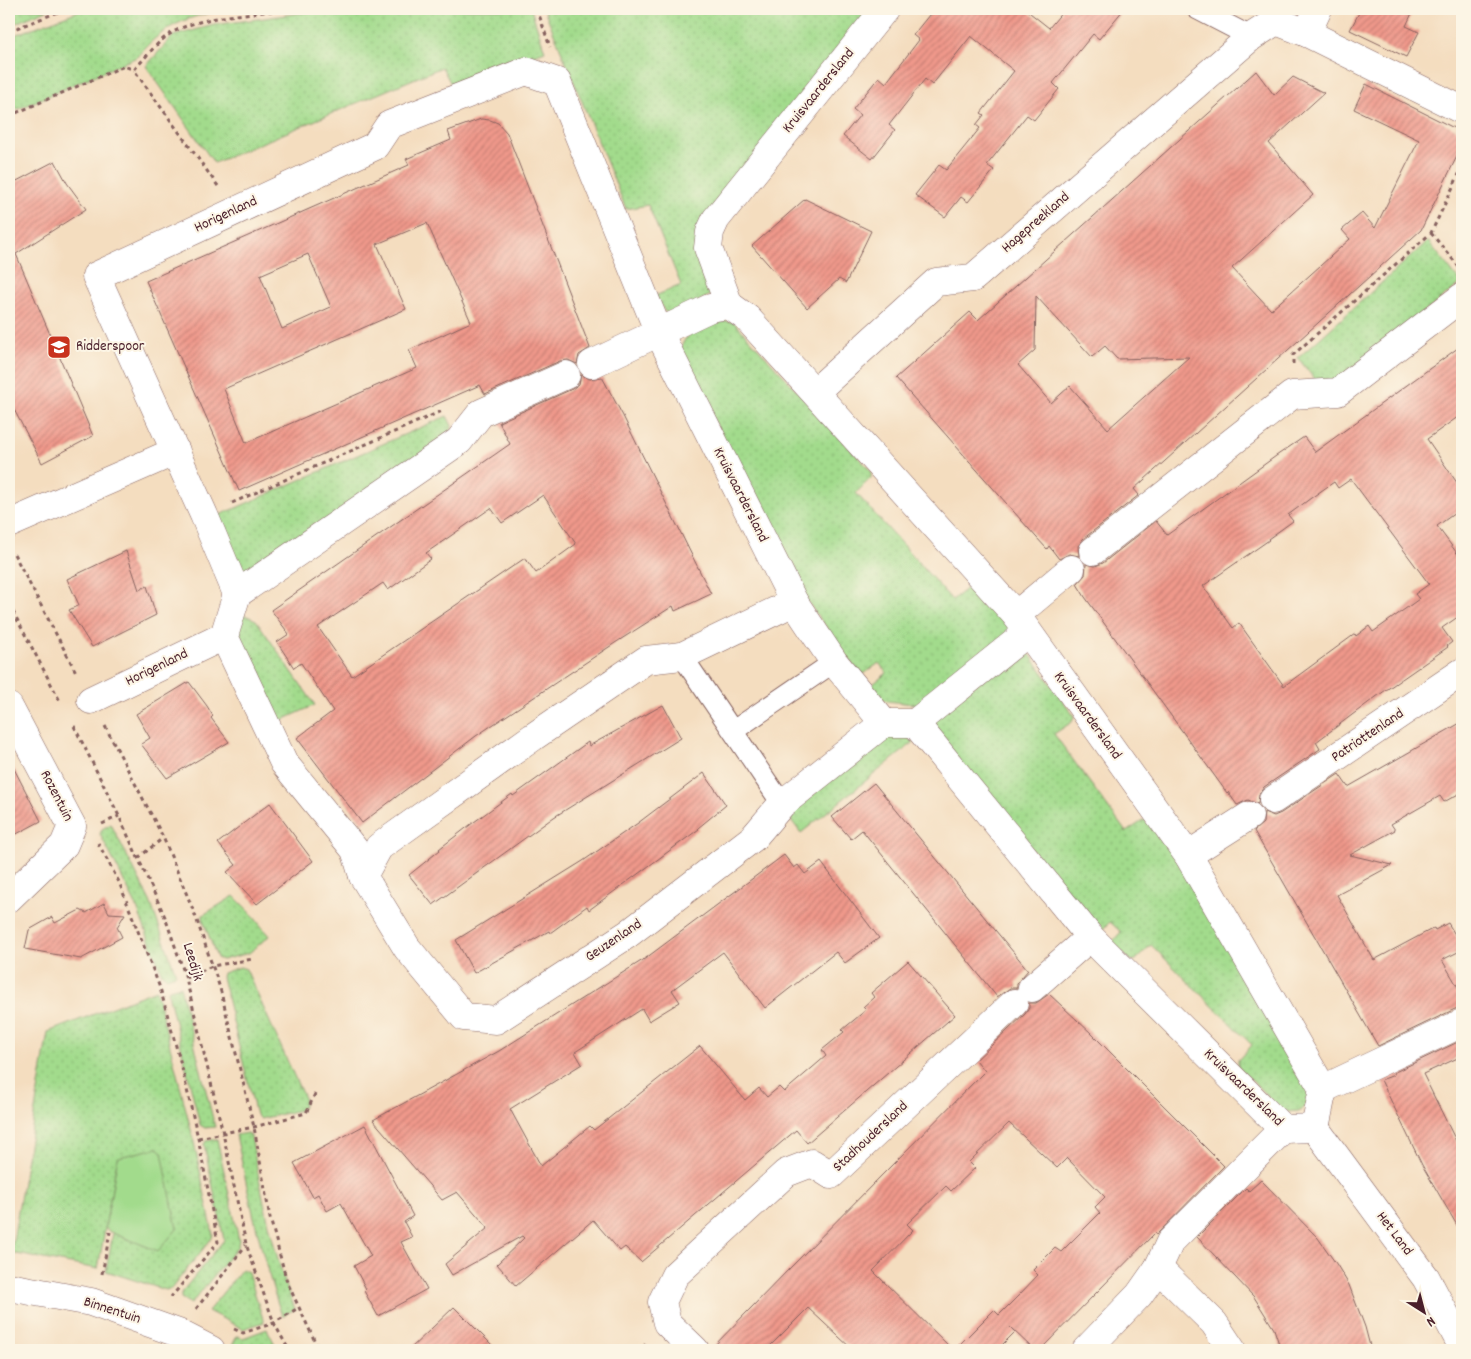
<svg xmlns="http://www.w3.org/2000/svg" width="1471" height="1359" font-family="Dekko,sans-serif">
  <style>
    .grass { fill: url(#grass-dots); stroke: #767d5c }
    .pitch { fill: #a2db8c; stroke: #767d5c }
    .building { fill: url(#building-hatch); fill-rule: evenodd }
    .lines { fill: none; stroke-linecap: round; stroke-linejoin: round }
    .lane-casing { stroke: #86625f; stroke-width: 22 }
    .street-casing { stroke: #86625f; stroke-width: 29 }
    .path { stroke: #86625f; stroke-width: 3; stroke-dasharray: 4 4; stroke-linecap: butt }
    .lane { stroke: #fff; stroke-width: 20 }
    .street { stroke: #fff; stroke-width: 28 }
    .labels { text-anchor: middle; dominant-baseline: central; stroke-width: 4; stroke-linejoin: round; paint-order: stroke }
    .street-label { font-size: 15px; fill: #4a1f2b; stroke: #fcf5e5 }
    .poi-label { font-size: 15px; fill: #4a1f2b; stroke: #fcf5e5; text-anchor: start }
  </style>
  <defs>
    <pattern id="grass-dots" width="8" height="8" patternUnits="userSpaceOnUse" patternTransform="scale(1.25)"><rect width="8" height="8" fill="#a2db8c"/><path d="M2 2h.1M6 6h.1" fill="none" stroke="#8dbc79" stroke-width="1.8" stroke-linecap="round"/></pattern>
    <pattern id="building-hatch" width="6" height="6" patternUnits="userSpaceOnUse" patternTransform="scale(1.25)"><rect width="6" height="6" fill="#f0998b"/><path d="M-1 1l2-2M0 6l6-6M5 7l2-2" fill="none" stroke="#c47c72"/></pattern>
  </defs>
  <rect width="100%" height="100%" fill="#fcf5e5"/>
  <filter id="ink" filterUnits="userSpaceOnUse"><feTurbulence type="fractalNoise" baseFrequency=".02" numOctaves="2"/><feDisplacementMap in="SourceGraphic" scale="10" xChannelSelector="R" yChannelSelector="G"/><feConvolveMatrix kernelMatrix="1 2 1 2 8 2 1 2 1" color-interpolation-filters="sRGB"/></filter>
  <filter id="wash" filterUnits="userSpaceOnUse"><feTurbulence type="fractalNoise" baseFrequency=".0096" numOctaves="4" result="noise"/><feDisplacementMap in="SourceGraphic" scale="20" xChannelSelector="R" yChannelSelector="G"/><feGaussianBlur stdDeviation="1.12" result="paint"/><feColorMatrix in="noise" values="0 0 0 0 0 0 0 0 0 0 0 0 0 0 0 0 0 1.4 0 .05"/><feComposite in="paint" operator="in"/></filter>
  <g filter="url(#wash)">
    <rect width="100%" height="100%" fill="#f4ddbf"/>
    <!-- grass -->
    <g class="grass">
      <polygon points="9,9 49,9 9,26"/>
      <path d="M84,9H238C193,14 166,22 137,57L9,113V37Z"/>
      <polygon points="330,9 531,9 545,51 452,86 442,67 214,163 146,66 173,36 214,25"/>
      <polygon points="544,9 876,9 698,231 714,293 675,314 665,312 655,296 681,285 648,205 626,209"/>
      <polygon points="1428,241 1461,283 1339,381 1319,385 1298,358"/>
      <path d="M721,321L734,322L871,471V478L856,493L952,600L968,587L974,586L1010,626L1011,632L922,705L887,701L876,697L869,687L887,673L879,663L861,676L800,591L680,353C684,329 702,329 721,321Z"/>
      <polygon points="447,416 452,426 450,437 252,571 244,571 237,568 213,518"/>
      <polygon points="240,613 256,620 315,705 276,723 237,630"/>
      <polygon points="1017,650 1028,652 1074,716 1072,722 1054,734 1126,832 1144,820 1151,822 1181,864 1309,1085 1309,1103 1299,1111 1284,1112 1238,1067 1238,1060 1252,1045 1151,945 1136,960 1130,961 1111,943 1121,932 1110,922 1100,932 934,731 934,718"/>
      <polygon points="903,734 914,742 801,833 791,820 790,815 879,737"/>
      <polygon points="111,824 150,901 176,974 167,977 162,974 136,905 100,834 102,829"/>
      <polygon points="234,896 250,912 269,936 249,953 222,960 217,958 203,920 203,915"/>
      <polygon points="240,967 246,969 305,1100 303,1107 300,1110 260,1119 256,1115 222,977 223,973"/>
      <polygon points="180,986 215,1127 205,1128 200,1125 168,993 169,989"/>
      <polygon points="156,990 194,1142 213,1234 212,1238 171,1289 165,1290 106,1271 113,1233 158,1250 117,1161 98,1269 11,1253 48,1032"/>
      <path d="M247,1133L251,1136C262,1195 273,1254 295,1309L282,1316C261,1256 249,1196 236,1135Z"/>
      <polygon points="217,1139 239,1240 238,1246 191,1304 181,1298 181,1293 224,1240 204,1144 206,1141"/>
      <polygon points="242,1269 248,1272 264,1322 243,1329 208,1311"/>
      <polygon points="267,1329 278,1350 236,1350 231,1348 237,1336 243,1338"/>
    </g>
    <!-- pitch -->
    <polygon class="pitch" points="157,1148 162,1152 177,1229 158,1251 110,1232 105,1228 117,1161 119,1157"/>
    <g id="blocks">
      <!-- building -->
      <g class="building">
        <polygon points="934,9 1025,9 1049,28 1063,11 1060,9 1124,9 1099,39 1093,34 1053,83 1059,89 1034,120 1027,115 987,165 994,170 968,202 961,197 945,217 915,195 939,165 946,170 980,128 976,125 984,115 981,113 1014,71 971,36 932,85 925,79 889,125 895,130 872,159 843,136 860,115 853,109 879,77 886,83 919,40 913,35"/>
        <polygon points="1361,9 1414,9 1406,26 1419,32 1406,57 1350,30"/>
        <path d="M1256,71L1274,95L1293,77L1324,93L1269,143L1313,195L1232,268L1271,310L1350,239L1342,230L1362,213L1375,228L1419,140L1354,109L1366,84L1462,132V146L1421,230L1134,489L1139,495L1083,539L1078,546L1079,556L1069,554L1059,559L1049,546L1047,549L1036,537L896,378L970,312L978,320ZM1036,296L1092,357L1105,346L1117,359L1189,357L1108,429L1070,386L1051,403L1018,365L1035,350Z"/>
        <path d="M481,119L490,120L498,123L507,133L590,348L579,355L577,364L568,360L560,361L485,394L480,385L239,491L146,281L409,165L406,159L451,140L448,131ZM427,223L471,322L409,350L417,368L246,443L224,389L406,309L377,244ZM308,254L331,307L282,329L260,275Z"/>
        <polygon points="55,161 67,183 86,209 16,254 93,436 42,463 9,400 9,185"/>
        <polygon points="805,199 871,231 846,283 839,279 807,308 752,246"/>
        <path d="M1462,345V414L1427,439L1462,490V508L1437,526L1462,560V614L1442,628L1452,642L1447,646L1448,647L1376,697L1316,742L1320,749L1264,787L1259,794L1258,804L1248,800L1237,805L1228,792L1227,793L1085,597L1077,584L1085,575L1086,564L1095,566L1103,563L1156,521L1167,535L1276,456L1304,437L1315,452ZM1351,479L1429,584L1415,594L1419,599L1373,632L1369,626L1356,636L1355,634L1284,686L1239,623L1233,628L1203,586L1269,540L1268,539L1293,521L1288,515L1311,498L1334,482L1338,488Z"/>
        <path d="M581,375L590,379L602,377L623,416L711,594L675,611L673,606L615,643L476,736L362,823L297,738L333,711L301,663L294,668L277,642L289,634L271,610L510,444L499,422L572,389L579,384ZM543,495L576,544L536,573L525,558L352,676L318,627L383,583L388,590L431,559L426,553L491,508L502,523Z"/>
        <polygon points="126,551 139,590 147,586 156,615 92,647 69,610 79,605 67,579"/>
        <polygon points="189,682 207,706 213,716 211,718 229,742 167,778 141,744 150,738 136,714"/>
        <polygon points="663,705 681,738 554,817 433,905 409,875 440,850 439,849 470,825 512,794 513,796 588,742 589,746"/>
        <polygon points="1462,722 1462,792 1444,802 1440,796 1391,824 1395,830 1350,855 1392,865 1337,895 1374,960 1434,928 1435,930 1448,923 1462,946 1462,950 1442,960 1462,994 1462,1008 1455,1009 1378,1046 1254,831 1263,823 1264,812 1274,816 1281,813 1339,774 1348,787"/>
        <polygon points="9,759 41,821 9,838"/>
        <polygon points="704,773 726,805 698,828 699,829 589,910 587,906 550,933 549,931 474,973 456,940 583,861 638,823"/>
        <polygon points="874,783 1028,970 1017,983 1017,988 1010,988 997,997 862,830 851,839 832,817"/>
        <polygon points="270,803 313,861 257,904 227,872 236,865 218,843"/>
        <polygon points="784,855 794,868 798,865 805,874 821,862 879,938 845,963 836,952 765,1008 723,952 672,990 680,1002 649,1021 642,1009 575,1052 582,1064 510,1109 541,1166 590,1126 594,1130 700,1046 745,1100 759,1088 767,1097 779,1087 784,1092 826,1056 822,1050 844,1032 842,1030 866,1010 863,1007 874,997 871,993 908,961 955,1015 807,1143 796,1130 641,1262 625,1247 620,1251 593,1220 516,1286 497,1264 524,1238 522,1236 452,1275 445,1264 488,1228 457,1192 442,1200 373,1120 499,1051 646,958"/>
        <polygon points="104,903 109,913 125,914 117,927 122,937 81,959 25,949 29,930 52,917 55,923 80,910 86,913"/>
        <polygon points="1049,994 1091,1033 1224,1166 1156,1235 1155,1233 1040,1350 1034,1350 1010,1327 1015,1332 997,1350 954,1350 994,1310 999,1315 1019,1295 1038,1275 1033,1270 1055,1248 1061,1252 1100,1213 1095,1207 1105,1197 1067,1158 1057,1168 1009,1123 969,1162 975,1168 951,1191 946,1186 907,1224 913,1230 873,1271 953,1350 853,1350 808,1308 766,1350 710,1350 790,1268 985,1071 976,1060 1025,1014 1029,1008 1029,1003 1036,1003"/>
        <polygon points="1462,1040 1462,1056 1423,1074 1462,1153 1462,1234 1422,1165 1381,1080 1394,1075 1393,1073"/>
        <polygon points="365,1125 413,1216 404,1222 412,1237 401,1242 427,1289 378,1316 364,1291 366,1289 354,1266 371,1256 341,1203 327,1211 318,1194 313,1197 294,1163"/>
        <polygon points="1261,1180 1318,1238 1337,1265 1349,1285 1365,1327 1371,1350 1281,1350 1274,1329 1254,1297 1197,1237 1246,1188 1249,1191"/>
        <polygon points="454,1307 497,1350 409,1350"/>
      </g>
    </g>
  </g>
  <g filter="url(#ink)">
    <use href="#blocks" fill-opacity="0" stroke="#86625f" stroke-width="1"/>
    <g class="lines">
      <!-- lane casing -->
      <g class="lane-casing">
        <g id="lane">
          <polyline points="1197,9 1251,37"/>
          <polyline points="682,656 782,804"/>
          <polyline points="733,731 834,662"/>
        </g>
      </g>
      <!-- street casing -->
      <g class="street-casing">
        <g id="street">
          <polyline points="1307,33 1318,9"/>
          <polyline points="729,305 708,248 710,232 716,219 885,9"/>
          <polyline points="592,364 710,308 729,305 747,318 1016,615 1188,855 1323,1089 1315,1128 1283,1129 1090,937 915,723 884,723 834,662 794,602 659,333 557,82 526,71 389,125 375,146 96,276 204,515 237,594 224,636 284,763 355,850 363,876 407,948 464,1017 496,1020 628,934 753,838 782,804 884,723"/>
          <polyline points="815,392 936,282 973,278 1251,37 1276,21 1307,33 1462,110"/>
          <polyline points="9,524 176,451"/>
          <polyline points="1093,551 1292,395 1338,392 1462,297"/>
          <polyline points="237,594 459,441 481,413 566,375"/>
          <polyline points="1016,615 1071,569"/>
          <polyline points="91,700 224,636"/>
          <polyline points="9,707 72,826 64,845 9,898"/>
          <polyline points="915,723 1027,633"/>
          <polyline points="1273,800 1462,672"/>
          <polyline points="1188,855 1249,816"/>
          <polyline points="363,876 379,847 533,737 646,660 682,656 794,602"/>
          <polyline points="1032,988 1090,937"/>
          <polyline points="1323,1089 1462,1023"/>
          <polyline points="1315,1128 1426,1278 1462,1346"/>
          <polyline points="1158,1268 1214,1323 1232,1350"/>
          <polyline points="9,1287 91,1302 178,1333 211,1350"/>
          <polyline points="695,1350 667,1323 662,1302 675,1275 786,1173 812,1163 831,1175 1014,1003"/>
          <polyline points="1086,1350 1139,1295 1158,1268 1170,1242 1283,1129"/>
        </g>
      </g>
      <!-- path -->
      <g class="path">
        <polyline points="537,9 550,47"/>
        <polyline points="9,31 66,9"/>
        <polyline points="9,116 124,66 134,70"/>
        <path d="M218,186L134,70C144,59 157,42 170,34C200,15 253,14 289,9"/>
        <polyline points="1431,233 1459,267"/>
        <polyline points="1293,364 1293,355 1431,233 1462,168"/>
        <polyline points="232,503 442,411"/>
        <polyline points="14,554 77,674"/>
        <polyline points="9,604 60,701"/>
        <polyline points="74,726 119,816 165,917 186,978 223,1133 246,1244 274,1323 289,1350"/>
        <polyline points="105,726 163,837 194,912 220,988 254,1127 270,1218 287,1282 319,1350"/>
        <polyline points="102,824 119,816"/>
        <polyline points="98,843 119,882 160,988 182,1068 198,1138 218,1242 171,1297"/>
        <polyline points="138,858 163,838"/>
        <polyline points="186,978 212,966 253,959"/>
        <polyline points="198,1138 254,1127 306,1113 315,1094"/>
        <polyline points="102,1274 110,1232"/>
        <polyline points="196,1309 246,1245"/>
        <polyline points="234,1329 243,1333 274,1323 298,1308"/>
        <polyline points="639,1350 645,1344"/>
      </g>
      <!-- lane -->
      <use href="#lane" class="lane"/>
      <!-- street -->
      <use href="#street" class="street"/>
    </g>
  </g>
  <!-- icons -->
  <defs>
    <g id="school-square" transform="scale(1.25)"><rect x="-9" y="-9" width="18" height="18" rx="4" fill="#c8321e" stroke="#fcf5e5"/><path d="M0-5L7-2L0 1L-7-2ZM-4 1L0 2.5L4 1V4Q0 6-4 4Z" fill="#fff"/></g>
  </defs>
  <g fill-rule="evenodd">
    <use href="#school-square" x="59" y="347"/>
  </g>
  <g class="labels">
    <!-- street labels -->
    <g class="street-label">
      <text transform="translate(819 91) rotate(-51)">Kruisvaardersland</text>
      <text transform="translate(226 215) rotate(-25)">Horigenland</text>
      <text transform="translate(1036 223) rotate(-41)">Hagepreekland</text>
      <text transform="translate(740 495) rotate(63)">Kruisvaardersland</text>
      <text transform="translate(157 668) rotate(-26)">Horigenland</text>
      <text transform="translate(1087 716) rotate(54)">Kruisvaardersland</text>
      <text transform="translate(1368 736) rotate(-34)">Patriottenland</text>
      <text transform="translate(56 796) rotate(63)">Rozentuin</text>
      <text transform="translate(614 941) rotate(-34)">Geuzenland</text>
      <text transform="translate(192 962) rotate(73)">Leedijk</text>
      <text transform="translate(1243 1088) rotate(44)">Kruisvaardersland</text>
      <text transform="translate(871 1137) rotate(-43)">Stadhoudersland</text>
      <text transform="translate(1394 1234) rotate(53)">Het Land</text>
      <text transform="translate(112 1311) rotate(18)">Binnentuin</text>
    </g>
    <!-- poi labels -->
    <g class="poi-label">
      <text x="76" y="347">Ridderspoor</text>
    </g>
  </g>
  <!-- margin -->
  <rect width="1471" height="1359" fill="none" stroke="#fcf5e5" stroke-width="30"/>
  <!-- north arrow -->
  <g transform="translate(1424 1312) rotate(144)" stroke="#fcf5e5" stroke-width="4" paint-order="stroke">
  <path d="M0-4L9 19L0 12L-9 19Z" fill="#4a1f2b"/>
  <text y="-8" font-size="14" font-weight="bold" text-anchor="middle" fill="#4a1f2b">N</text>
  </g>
</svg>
